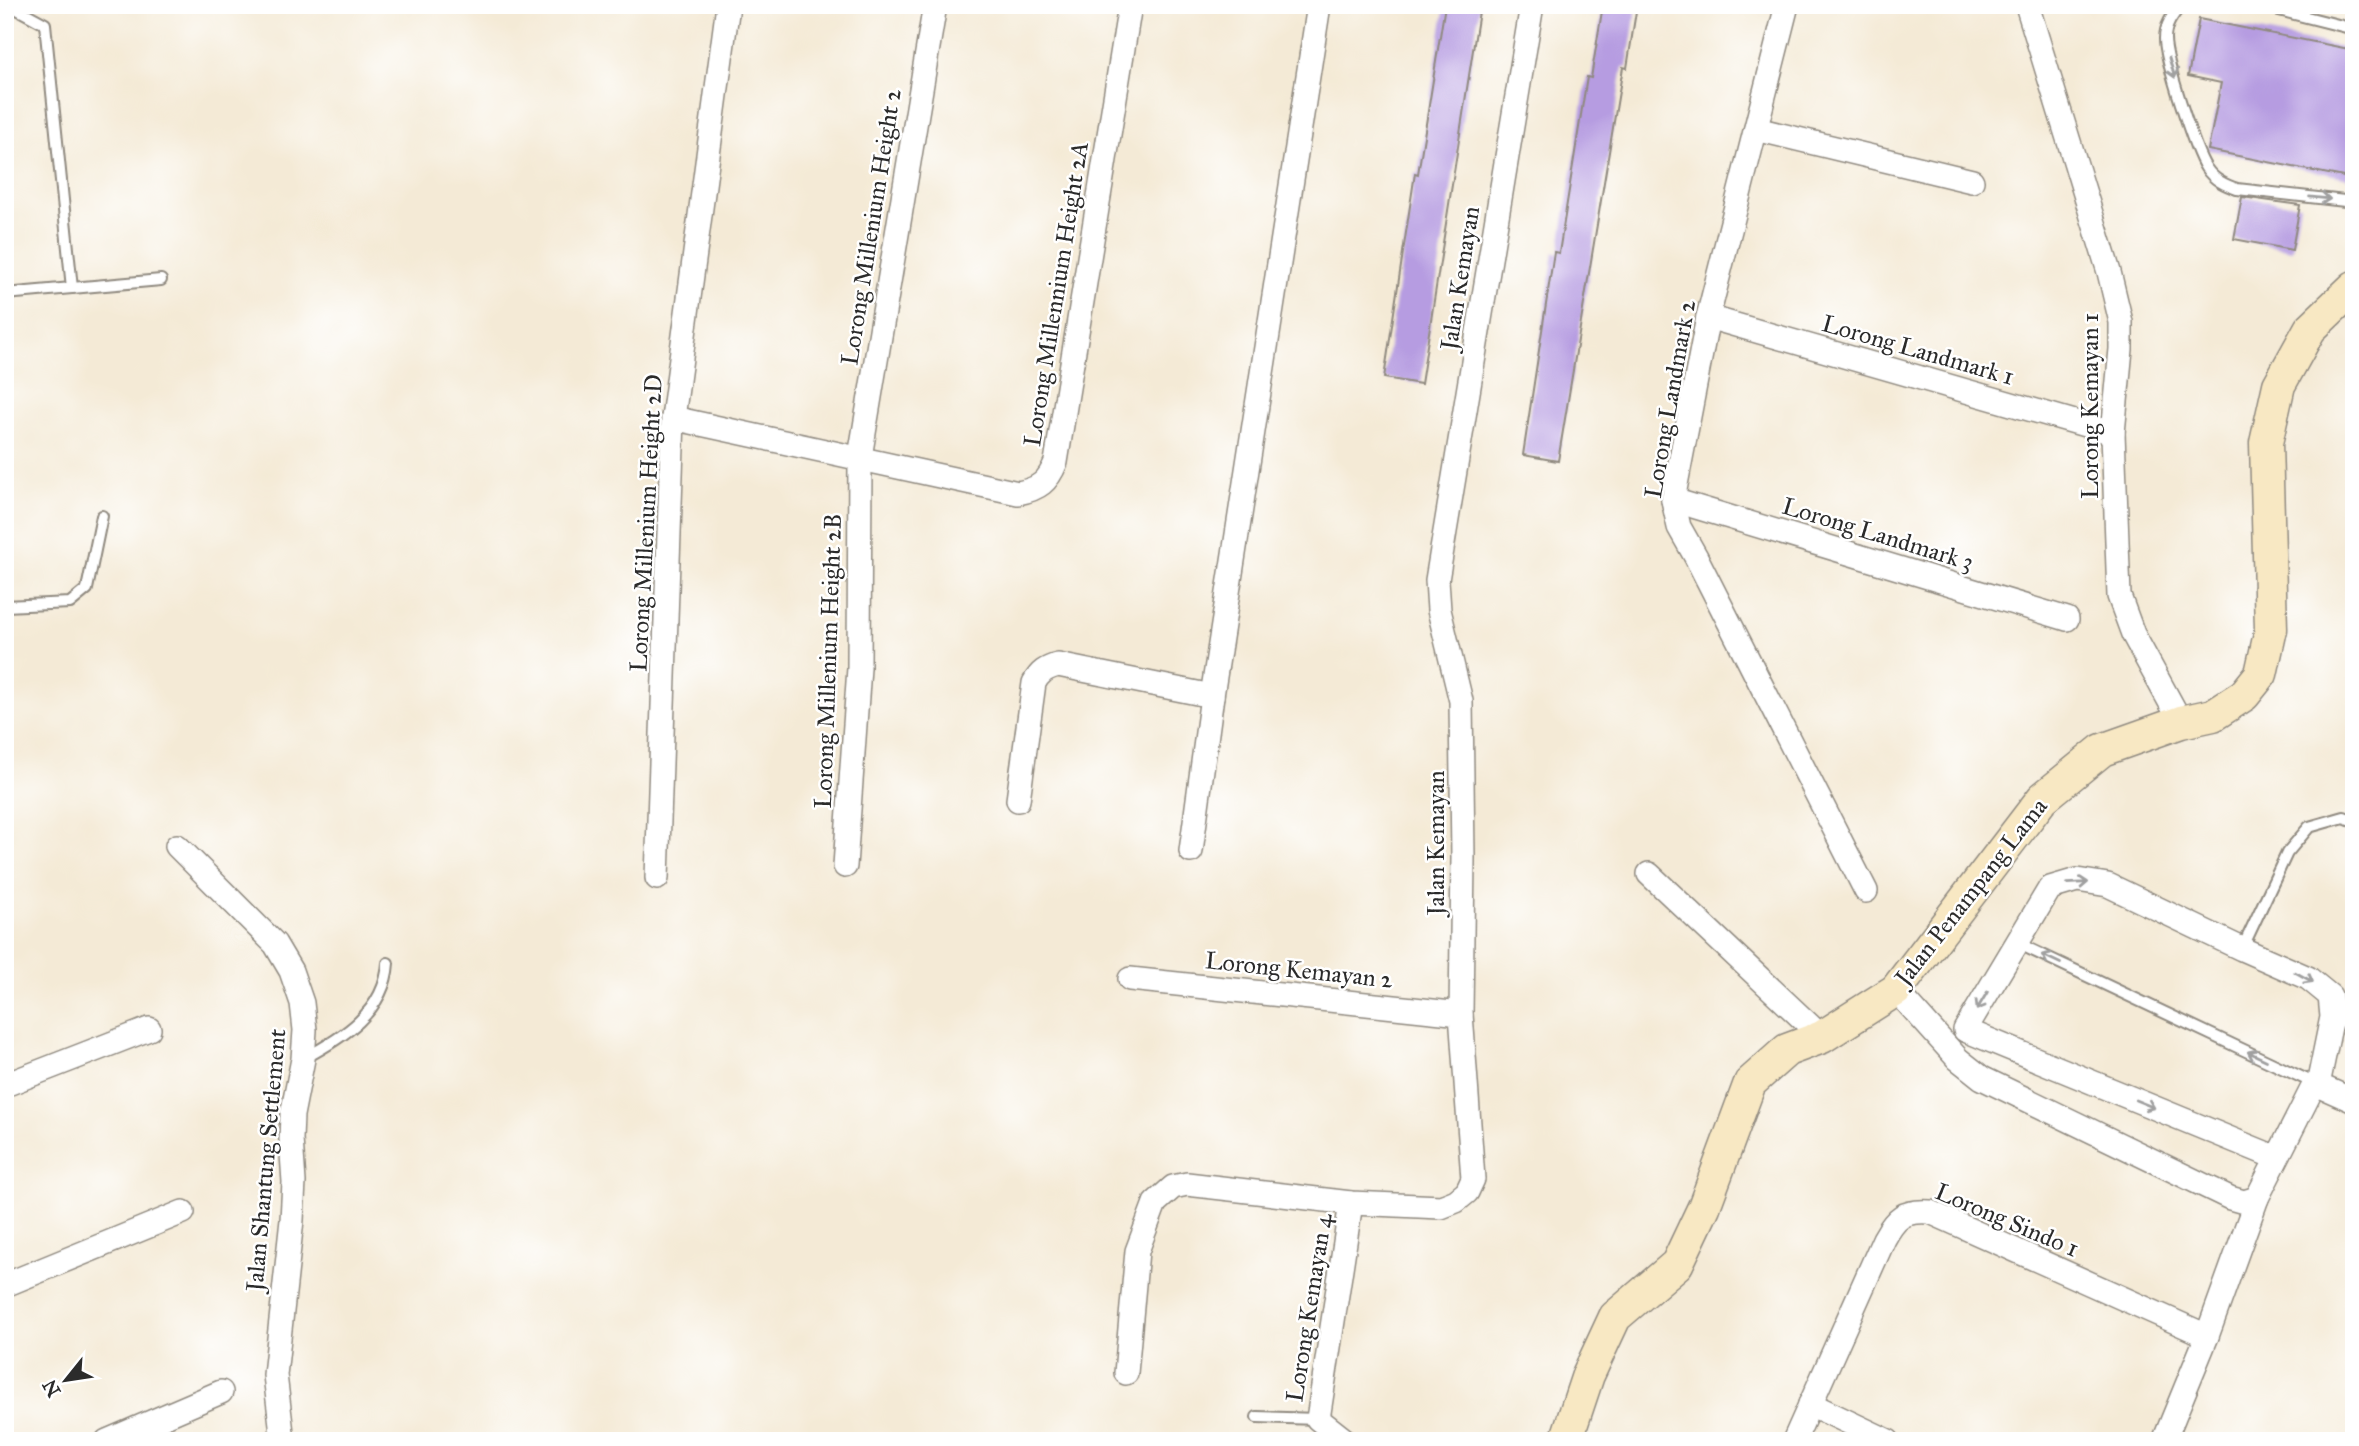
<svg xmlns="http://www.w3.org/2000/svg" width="2359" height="1446" font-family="'IM FELL Great Primer',serif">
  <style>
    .building { fill: #b69ce1 }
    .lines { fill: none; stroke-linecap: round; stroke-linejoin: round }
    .lane-casing { stroke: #908a80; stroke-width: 14 }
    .street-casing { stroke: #908a80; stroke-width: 26 }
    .secondary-casing { stroke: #908a80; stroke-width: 35 }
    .lane { stroke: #fff; stroke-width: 10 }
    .street { stroke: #fff; stroke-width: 23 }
    .secondary { stroke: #f8e8c3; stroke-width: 32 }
    .oneway { stroke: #a0a0a0 }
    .labels { text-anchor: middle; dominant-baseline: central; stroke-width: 5; stroke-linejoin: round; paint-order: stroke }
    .street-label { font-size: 24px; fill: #2b2b2b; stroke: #fff }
  </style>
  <rect width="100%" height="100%" fill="#fff"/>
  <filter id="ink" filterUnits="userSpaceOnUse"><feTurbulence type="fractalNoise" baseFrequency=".0143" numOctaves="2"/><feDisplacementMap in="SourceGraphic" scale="14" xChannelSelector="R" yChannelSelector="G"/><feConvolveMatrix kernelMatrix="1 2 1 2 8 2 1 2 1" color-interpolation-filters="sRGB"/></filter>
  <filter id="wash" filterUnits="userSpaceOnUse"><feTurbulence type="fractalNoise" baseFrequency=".00686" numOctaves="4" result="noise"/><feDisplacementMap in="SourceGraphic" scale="28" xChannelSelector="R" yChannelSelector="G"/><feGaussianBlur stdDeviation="1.57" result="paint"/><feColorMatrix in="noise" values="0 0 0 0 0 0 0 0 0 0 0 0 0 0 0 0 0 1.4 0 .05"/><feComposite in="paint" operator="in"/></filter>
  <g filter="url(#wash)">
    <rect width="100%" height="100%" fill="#f4ead6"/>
    <g id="blocks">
      <!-- building -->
      <g class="building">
        <polygon points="1445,5 1480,5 1421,384 1384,378 1415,173 1418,174"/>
        <polygon points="1603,5 1637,5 1627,68 1623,67 1558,461 1523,455 1554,252 1559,253 1587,77 1591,78"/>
        <polygon points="2199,19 2354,50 2354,179 2208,150 2221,83 2188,76"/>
        <polygon points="2242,197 2300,205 2292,250 2234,239"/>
      </g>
    </g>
  </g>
  <g filter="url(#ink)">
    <use href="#blocks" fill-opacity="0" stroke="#908a80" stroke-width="2"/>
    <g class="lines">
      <!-- lane casing -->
      <g class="lane-casing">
        <g id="lane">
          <polyline points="10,5 45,24 72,288"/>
          <path d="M2181,5C2172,16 2165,25 2165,39C2165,60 2195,151 2206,168C2214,180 2225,185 2237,189L2354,202"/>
          <polyline points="2259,5 2354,29"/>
          <polyline points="5,294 161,280"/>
          <polyline points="5,606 70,603 87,589 102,516"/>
          <polyline points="2017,943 2318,1085"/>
          <polyline points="2242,949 2287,853 2309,827 2344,817 2354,821"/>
          <path d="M303,1059C342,1038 385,1012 388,963"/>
          <polyline points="1257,1417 1318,1419"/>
        </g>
      </g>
      <!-- street casing -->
      <g class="street-casing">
        <g id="street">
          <polyline points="1787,5 1708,317 1673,500 1679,527 1696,557 1866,891"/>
          <polyline points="2027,5 2109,272 2121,322 2121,349 2113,433 2119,596 2133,634 2181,722"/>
          <polyline points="1756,129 1972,181"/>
          <polyline points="1708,317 2113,433"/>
          <path d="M673,418L1018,493C1039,489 1048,482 1056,462L1130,5"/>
          <polyline points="1673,500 2067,619"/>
          <path d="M1018,800L1034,683C1040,672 1046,668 1058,665L1212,696"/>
          <polyline points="177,846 275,944 291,971 302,1003 305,1030 303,1059 292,1115 291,1139 294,1182 292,1220 275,1375 283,1441"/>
          <polyline points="1191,851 1212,696 1319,5"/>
          <polyline points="845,866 859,668 860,457 935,5"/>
          <polyline points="1649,874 1822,1037"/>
          <polyline points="657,878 673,418 728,5"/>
          <polyline points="1130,979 1461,1014"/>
          <polyline points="1896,990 1958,1059 1982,1078 2230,1198 2244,1202 2257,1198"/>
          <polyline points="5,1085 149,1029"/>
          <polyline points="2318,1085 2354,1101"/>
          <polyline points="5,1285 183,1212"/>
          <polyline points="1126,1373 1137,1251 1155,1203 1173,1187 1187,1184 1351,1203 1441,1207 1456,1201 1467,1192 1473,1179 1461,1014 1463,858 1461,701 1439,610 1437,580 1532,5"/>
          <polyline points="1810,1404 1888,1441"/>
          <polyline points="107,1441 221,1392"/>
          <polyline points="1346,1441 1318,1419 1351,1203"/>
          <path d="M1794,1441L1884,1239C1896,1217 1904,1210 1930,1212L2207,1336"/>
          <polyline points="2164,1441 2207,1336 2257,1198 2312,1089 2318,1085 2332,1017 2330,996 2308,978 2242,949 2108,885 2077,880 2050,888 1965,1030 2277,1158"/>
        </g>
      </g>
      <!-- secondary casing -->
      <g class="secondary-casing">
        <polyline id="secondary" points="1566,1441 1588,1375 1615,1317 1677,1264 1704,1207 1750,1083 1787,1050 1822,1037 1896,990 2043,798 2102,750 2181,722 2213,715 2244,695 2261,674 2271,629 2266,443 2279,385 2310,329 2354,287"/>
      </g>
      <!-- lane -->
      <use href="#lane" class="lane"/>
      <!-- street -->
      <use href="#street" class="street"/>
      <!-- secondary -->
      <use href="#secondary" class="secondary"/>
    </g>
    <!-- one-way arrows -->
    <defs><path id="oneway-shaft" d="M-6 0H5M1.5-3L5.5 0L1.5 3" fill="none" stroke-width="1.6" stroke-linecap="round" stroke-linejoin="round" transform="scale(1.75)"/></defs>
    <g class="oneway">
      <use href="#oneway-shaft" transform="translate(2172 68) rotate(73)"/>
      <use href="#oneway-shaft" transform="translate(2320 198) rotate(6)"/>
      <use href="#oneway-shaft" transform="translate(2078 883) rotate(-3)"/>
      <use href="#oneway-shaft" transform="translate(2051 959) rotate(-155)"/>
      <use href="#oneway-shaft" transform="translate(2304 977) rotate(29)"/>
      <use href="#oneway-shaft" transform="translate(1982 1001) rotate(121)"/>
      <use href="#oneway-shaft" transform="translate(2257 1056) rotate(-155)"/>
      <use href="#oneway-shaft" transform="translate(2145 1104) rotate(22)"/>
    </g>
  </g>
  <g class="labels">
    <!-- street labels -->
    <g class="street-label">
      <text transform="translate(871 227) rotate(-81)">Lorong Millenium Height 2</text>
      <text transform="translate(1460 278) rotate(-81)">Jalan Kemayan</text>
      <text transform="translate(1056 294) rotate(-81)">Lorong Millennium Height 2A</text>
      <text transform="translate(1918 350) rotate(16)">Lorong Landmark 1</text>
      <text transform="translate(1670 399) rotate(-80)">Lorong Landmark 2</text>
      <text transform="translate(2090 406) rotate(-90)">Lorong Kemayan 1</text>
      <text transform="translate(646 523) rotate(-87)">Lorong Millenium Height 2D</text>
      <text transform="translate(1878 534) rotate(17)">Lorong Landmark 3</text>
      <text transform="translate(828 661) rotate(-88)">Lorong Millenium Height 2B</text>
      <text transform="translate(1436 843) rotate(-90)">Jalan Kemayan</text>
      <text transform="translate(1971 892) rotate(-52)">Jalan Penampang Lama</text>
      <text transform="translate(1299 970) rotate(6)">Lorong Kemayan 2</text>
      <text transform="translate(266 1160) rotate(-85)">Jalan Shantung Settlement</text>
      <text transform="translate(2007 1220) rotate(23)">Lorong Sindo 1</text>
      <text transform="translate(1309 1308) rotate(-81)">Lorong Kemayan 4</text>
    </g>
  </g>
  <!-- margin -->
  <rect width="2359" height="1446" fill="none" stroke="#fff" stroke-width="28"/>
  <!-- north arrow -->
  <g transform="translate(66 1380) rotate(240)" stroke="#ffffff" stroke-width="5" paint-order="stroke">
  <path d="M0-5L12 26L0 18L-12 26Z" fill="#2b2b2b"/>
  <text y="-10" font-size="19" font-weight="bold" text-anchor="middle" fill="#2b2b2b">N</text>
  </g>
</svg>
